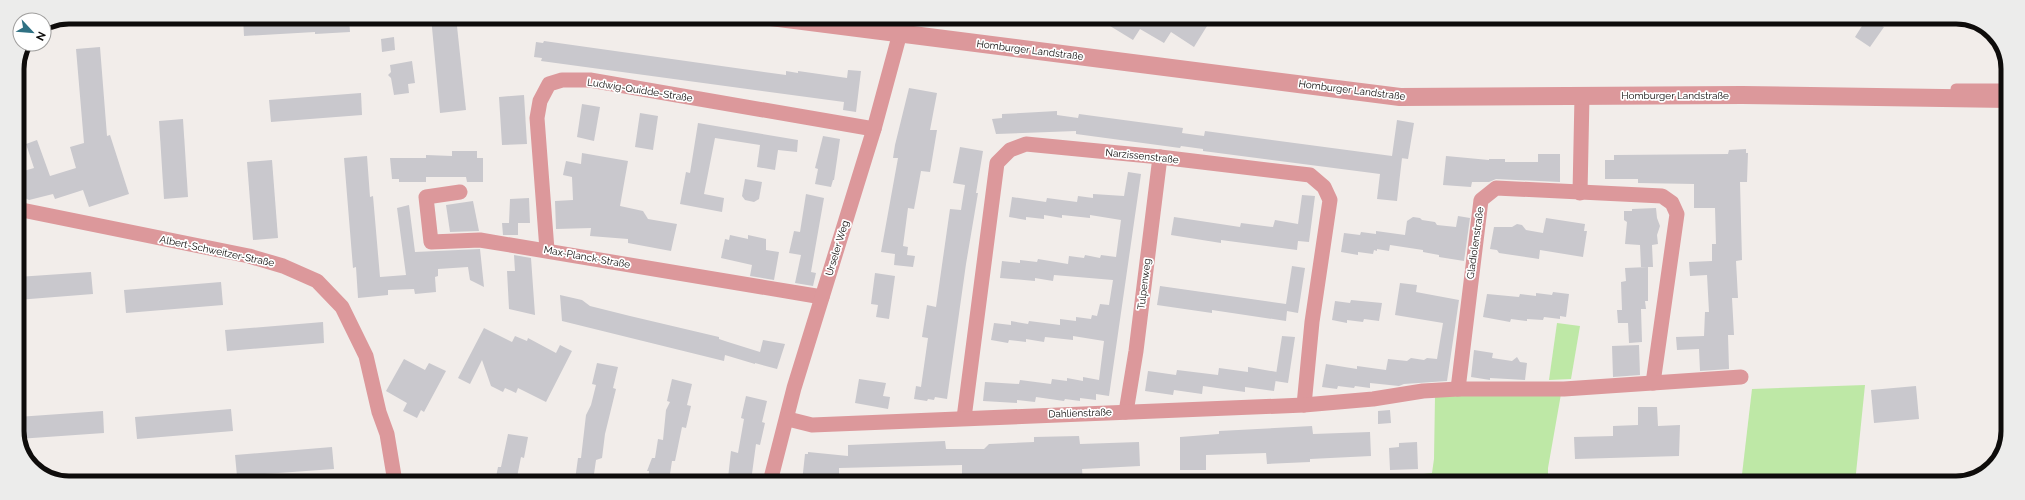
<svg xmlns="http://www.w3.org/2000/svg" width="2025" height="500" font-family="Raleway,sans-serif">
  <style>
    .green { fill: #bee8a6 }
    .building { fill: #c9c8cd }
    .lines { fill: none; stroke-linecap: round; stroke-linejoin: round }
    .pedestrian { stroke: #dc989b; stroke-width: 11 }
    .minor { stroke: #dc989b; stroke-width: 15 }
    .tertiary { stroke: #dc989b; stroke-width: 18 }
    .labels { text-anchor: middle; dominant-baseline: central; stroke-width: 3.5; stroke-linejoin: round; paint-order: stroke }
    .street-label { font-size: 10px; fill: #0e0c0b; stroke: #fff }
    .rim { fill: none; stroke: #0e0c0b; stroke-width: 5 }
  </style>
  <rect width="100%" height="100%" fill="#f2edea"/>
  <!-- green -->
  <g class="green">
    <polygon points="1557,323 1580,326 1571,379 1549,380"/>
    <polygon points="1865,385 1855,483 1741,483 1752,389"/>
    <polygon points="1561,394 1548,468 1548,483 1347,483 1432,473 1434,459 1435,396"/>
  </g>
  <!-- building -->
  <g class="building">
    <polygon points="243,17 349,17 350,32 315,34 315,32 244,36"/>
    <polygon points="431,17 456,17 466,110 440,113"/>
    <polygon points="1097,18 1212,18 1194,47 1171,32 1164,43 1140,29 1133,40"/>
    <polygon points="1867,18 1887,18 1882,26 1884,27 1870,47 1855,37"/>
    <polygon points="394,37 395,50 382,52 381,39"/>
    <polygon points="544,41 786,75 786,71 798,73 798,71 847,78 848,70 861,71 856,112 843,110 844,102 541,61 542,58 534,57 536,42 543,43"/>
    <polygon points="100,47 107,136 110,135 129,194 89,207 83,190 55,199 53,194 29,200 17,194 17,173 34,168 26,144 37,140 50,176 76,168 70,147 84,143 76,49"/>
    <polygon points="412,61 415,83 408,84 409,93 394,95 391,78 388,75 391,72 390,65"/>
    <polygon points="909,88 937,93 930,130 937,130 930,172 921,171 914,209 908,208 903,246 908,247 907,255 915,256 913,267 894,265 895,254 881,252 898,158 893,158 895,145"/>
    <polygon points="361,93 362,115 271,122 269,100"/>
    <polygon points="524,95 527,144 502,145 499,97"/>
    <polygon points="582,104 600,107 594,141 577,137"/>
    <polygon points="1057,111 1057,115 1078,118 1079,114 1183,128 1182,133 1204,136 1205,131 1392,156 1397,120 1414,123 1408,159 1394,157 1402,158 1397,201 1377,199 1380,174 1203,151 1203,149 1181,146 1180,148 1076,134 1076,131 996,134 992,119 1002,118 1002,114"/>
    <polygon points="640,113 658,116 653,150 635,147"/>
    <polygon points="183,119 188,197 164,199 159,121"/>
    <polygon points="698,123 798,140 797,152 778,150 775,170 757,167 760,145 715,138 704,194 724,198 722,212 680,204 686,172 690,173"/>
    <polygon points="823,136 840,139 834,180 833,180 831,187 815,184 818,169 815,168"/>
    <polygon points="960,147 983,151 976,193 978,193 966,264 947,399 935,397 934,400 928,399 927,401 914,399 916,386 921,387 928,338 922,337 927,305 936,307 950,209 961,210 965,185 953,183"/>
    <polygon points="1746,149 1746,153 1748,153 1747,182 1740,182 1742,260 1736,261 1738,298 1732,298 1734,335 1728,335 1729,369 1700,371 1699,349 1677,350 1676,337 1704,336 1705,312 1709,312 1707,275 1690,276 1689,262 1712,261 1712,244 1716,244 1715,208 1694,208 1694,184 1638,183 1638,179 1605,179 1605,160 1614,160 1614,155 1728,154 1729,150"/>
    <polygon points="452,151 477,151 477,158 483,158 483,182 467,182 466,177 426,177 426,182 399,182 399,179 392,179 390,158 426,158 426,155 452,156"/>
    <polygon points="582,153 628,161 620,206 643,211 648,219 677,224 671,251 628,243 628,239 590,236 591,228 556,229 555,201 573,200 572,177 563,175 566,161 581,164"/>
    <polygon points="1538,154 1560,154 1560,182 1496,179 1489,182 1472,182 1471,187 1443,185 1446,156 1489,160 1489,159 1505,159 1505,162 1538,162"/>
    <polygon points="367,156 370,197 373,196 380,277 406,275 397,208 409,205 415,252 480,249 484,287 470,280 468,267 438,269 438,276 435,277 436,292 415,294 414,289 388,290 388,295 358,298 356,267 353,268 344,158"/>
    <polygon points="272,160 278,238 253,240 247,162"/>
    <polygon points="1128,172 1141,174 1109,396 1096,394 1096,400 1080,398 1080,401 1065,399 1064,401 1036,397 1035,402 1017,400 1017,403 983,401 985,382 1019,384 1020,380 1051,384 1052,379 1067,381 1067,378 1083,381 1083,377 1099,380 1104,341 1073,336 1073,340 1045,337 1044,342 1026,339 1026,342 1009,340 1008,343 991,340 994,323 1011,325 1011,321 1028,324 1029,321 1060,325 1060,319 1076,321 1076,317 1091,319 1092,315 1097,316 1100,304 1109,305 1113,280 1054,275 1053,281 1035,278 1035,281 1000,278 1002,261 1020,263 1020,260 1037,262 1038,259 1068,264 1069,256 1084,258 1085,255 1100,258 1101,255 1116,257 1121,220 1090,215 1090,218 1062,215 1062,218 1044,215 1044,219 1026,217 1026,220 1009,217 1012,197 1046,202 1047,198 1077,202 1078,196 1093,198 1093,194 1124,196"/>
    <polygon points="745,179 762,182 759,199 754,202 745,200 742,196"/>
    <polygon points="806,194 824,198 811,272 816,273 813,286 795,283 801,255 789,253 794,231 800,232"/>
    <polygon points="1302,195 1315,196 1309,242 1298,241 1297,250 1221,240 1221,243 1171,235 1174,217 1240,227 1241,223 1273,227 1275,220 1298,224"/>
    <polygon points="529,198 530,223 518,223 518,235 503,235 502,223 509,223 510,199"/>
    <polygon points="473,201 479,231 450,232 446,205"/>
    <polygon points="1656,208 1657,218 1660,226 1657,235 1658,244 1652,245 1653,267 1641,267 1640,245 1625,244 1627,222 1624,220 1624,211 1632,211 1632,209"/>
    <polygon points="1458,216 1470,218 1464,261 1439,257 1439,255 1423,252 1423,250 1390,245 1389,251 1377,249 1377,251 1374,250 1373,254 1358,252 1358,255 1341,252 1344,233 1360,235 1361,232 1376,234 1376,231 1405,235 1407,221 1413,217 1420,218 1422,220 1435,222 1437,225 1456,227"/>
    <polygon points="1546,218 1585,224 1584,231 1587,231 1583,257 1540,250 1539,259 1499,253 1497,250 1490,249 1494,227 1512,227 1517,224 1522,225 1526,230 1543,233"/>
    <polygon points="730,235 748,239 748,235 766,239 766,250 779,252 774,280 750,276 752,265 721,258 725,239 729,240"/>
    <polygon points="514,255 531,258 535,315 509,309 507,271 515,271"/>
    <polygon points="1292,266 1305,268 1298,313 1287,311 1286,321 1212,310 1212,313 1157,305 1160,286 1286,304"/>
    <polygon points="1648,267 1648,301 1645,301 1646,309 1641,309 1642,342 1629,343 1628,323 1618,323 1617,310 1622,310 1621,282 1626,281 1625,268"/>
    <polygon points="91,272 93,294 17,300 17,277"/>
    <polygon points="875,273 895,276 889,319 876,317 878,305 871,304"/>
    <polygon points="221,282 223,305 126,313 124,290"/>
    <polygon points="1400,283 1417,285 1416,292 1459,300 1447,381 1404,384 1399,386 1370,383 1370,388 1355,386 1354,388 1338,386 1337,389 1322,387 1326,364 1357,369 1357,366 1386,370 1388,359 1407,361 1411,358 1424,360 1427,358 1437,359 1443,323 1395,315"/>
    <polygon points="1553,292 1569,294 1566,317 1560,316 1560,319 1544,317 1543,320 1527,319 1527,321 1511,319 1510,322 1483,317 1487,294 1519,297 1520,294 1536,296 1536,293 1552,295"/>
    <polygon points="560,295 582,300 590,306 630,316 719,337 719,339 728,342 760,352 763,340 785,344 777,369 755,363 755,364 725,355 724,361 562,321"/>
    <polygon points="1351,300 1382,303 1379,321 1364,319 1363,322 1347,320 1347,323 1332,320 1335,301 1350,303"/>
    <polygon points="323,322 324,343 227,351 225,330"/>
    <polygon points="484,328 512,342 515,336 527,341 528,338 556,353 560,345 572,351 546,402 518,388 516,393 505,388 503,392 491,386 482,360 470,384 458,378"/>
    <polygon points="1282,336 1295,337 1288,383 1275,381"/>
    <polygon points="1639,345 1640,375 1613,377 1612,346"/>
    <polygon points="1474,350 1493,353 1492,358 1512,361 1517,357 1520,362 1527,363 1525,380 1490,378 1490,380 1471,377"/>
    <polygon points="404,359 425,370 429,363 446,371 424,412 421,410 417,418 403,411 407,403 386,391"/>
    <polygon points="597,363 618,367 613,388 616,389 605,434 602,458 596,460 594,474 591,474 589,482 575,480 578,458 581,458 586,415 591,405 596,385 592,384"/>
    <polygon points="1248,367 1277,372 1274,391 1245,387 1245,392 1203,386 1202,394 1174,390 1173,395 1145,391 1148,371 1176,375 1177,370 1218,375 1219,368 1248,372"/>
    <polygon points="672,379 692,384 687,405 691,406 686,428 682,427 675,461 672,461 670,474 667,474 666,482 648,482 649,471 647,471 652,458 655,458 658,439 663,440 666,410 670,402 667,401"/>
    <polygon points="859,379 886,383 883,396 890,397 888,409 855,403"/>
    <polygon points="1916,386 1919,419 1874,423 1871,390"/>
    <polygon points="746,396 767,401 762,422 765,423 760,445 756,444 751,481 729,482 730,478 728,478 731,451 738,453 744,419 741,418"/>
    <polygon points="1638,407 1657,407 1658,426 1680,425 1679,456 1575,459 1574,437 1613,436 1613,426 1638,425"/>
    <polygon points="231,409 233,431 137,439 135,417"/>
    <polygon points="1390,410 1391,423 1378,424 1378,411"/>
    <polygon points="103,411 104,433 18,439 17,437 17,417"/>
    <polygon points="1312,426 1313,434 1370,432 1371,456 1310,459 1310,462 1267,464 1266,453 1206,455 1206,470 1180,470 1180,437 1219,434 1219,431"/>
    <polygon points="508,434 528,437 524,458 521,457 516,482 495,482 498,467 501,467"/>
    <polygon points="1079,436 1080,444 1139,442 1140,466 1082,469 1083,483 1033,482 1033,478 1011,479 1011,482 978,482 977,479 962,480 962,465 839,468 839,482 802,482 805,454 808,454 808,452 848,456 848,445 945,441 946,449 984,449 989,444 1034,442 1034,437"/>
    <polygon points="1417,442 1418,469 1390,470 1389,448 1399,447 1399,443"/>
    <polygon points="332,447 334,469 237,476 235,455"/>
  </g>
  <g class="lines">
    <!-- pedestrian -->
    <polyline class="pedestrian" points="1956,89 2008,89"/>
    <!-- minor -->
    <g class="minor">
      <polyline points="460,192 426,197 431,242 480,240 822,297"/>
      <polyline points="1580,193 1582,96"/>
      <polyline points="17,209 249,256 283,266 317,281 342,307 366,356 379,412 387,434 395,482"/>
      <polyline points="547,250 537,118 540,101 549,84 562,80 590,80 874,129"/>
      <polyline points="1458,389 1481,200 1496,188 1662,196 1672,203 1677,214 1653,383"/>
      <polyline points="1126,412 1136,351 1160,157"/>
      <polyline points="964,418 997,163 1010,150 1026,144 1160,157 1310,175 1324,187 1330,200 1312,322 1304,405"/>
      <polyline points="788,419 812,425 1304,405 1373,399 1423,391 1458,389 1564,389 1741,377"/>
      <polyline points="770,482 794,388 874,129 900,33 911,17"/>
    </g>
    <!-- tertiary -->
    <polyline class="tertiary" points="771,17 1400,97 1742,95 2008,99"/>
  </g>
  <g class="labels">
    <!-- street labels -->
    <g class="street-label">
      <text transform="translate(1030 50) rotate(7)">Homburger Landstraße</text>
      <text transform="translate(640 90) rotate(9)">Ludwig-Quidde-Straße</text>
      <text transform="translate(1352 90) rotate(7)">Homburger Landstraße</text>
      <text x="1675" y="95">Homburger Landstraße</text>
      <text transform="translate(1142 156) rotate(6)">Narzissenstraße</text>
      <text transform="translate(1475 243) rotate(-82)">Gladiolenstraße</text>
      <text transform="translate(837 248) rotate(-73)">Urseler Weg</text>
      <text transform="translate(217 251) rotate(12)">Albert-Schweitzer-Straße</text>
      <text transform="translate(587 257) rotate(10)">Max-Planck-Straße</text>
      <text transform="translate(1144 284) rotate(-83)">Tulpenweg</text>
      <text transform="translate(1080 413) rotate(-2)">Dahlienstraße</text>
    </g>
  </g>
  <!-- crop -->
  <path d="M0 0H2025V500H0ZM69 24H1956A45 45 0 0 1 2001 69V431A45 45 0 0 1 1956 476H69A45 45 0 0 1 24 431V69A45 45 0 0 1 69 24Z" fill="#ececeb" fill-rule="evenodd"/>
  <path class="rim" d="M69 24H1956A45 45 0 0 1 2001 69V431A45 45 0 0 1 1956 476H69A45 45 0 0 1 24 431V69A45 45 0 0 1 69 24Z"/>
  <!-- north arrow -->
  <g transform="translate(32 32) rotate(116)"><circle r="19" fill="#ffffff" stroke="#9f9e9d"/>
  <path d="M0-3L7 15L0 10L-7 15Z" fill="#2f7183"/>
  <text y="-6" font-size="11" font-weight="bold" text-anchor="middle" fill="#0e0c0b">N</text>
  </g>
</svg>
